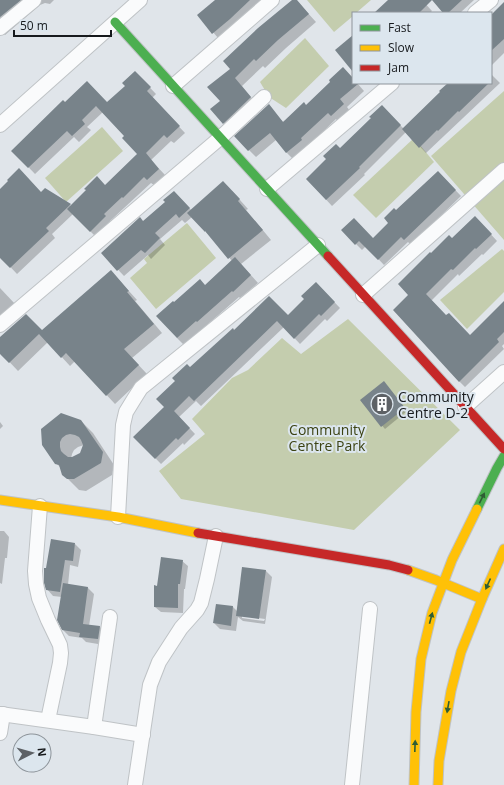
<svg xmlns="http://www.w3.org/2000/svg" width="504" height="785" font-family="'Open Sans',sans-serif">
  <style>
    .green { fill: #c4cdae }
    .shadow { fill: #0003; fill-rule: evenodd }
    .building { fill: #78838a; fill-rule: evenodd }
    .lines { fill: none; stroke-linecap: round; stroke-linejoin: round }
    .street-casing { stroke: #bfc3c6; stroke-width: 16 }
    .fast-casing { stroke: #bfc3c6; stroke-width: 11 }
    .slow-casing { stroke: #bfc3c6; stroke-width: 11 }
    .jam-casing { stroke: #bfc3c6; stroke-width: 11 }
    .street { stroke: #fafbfc; stroke-width: 14 }
    .fast { stroke: #4caf50; stroke-width: 9 }
    .slow { stroke: #ffc107; stroke-width: 9 }
    .jam { stroke: #c62828; stroke-width: 9 }
    .oneway { fill: #2f5d34 }
    .labels { text-anchor: middle; dominant-baseline: central; stroke-width: 4; stroke-linejoin: round; paint-order: stroke }
    .poi-label { font-size: 14px; fill: #171a1d; stroke: #dce6ee; text-anchor: start }
    .park-label { font-size: 14px; fill: #3b4212; stroke: #dce6ee }
  </style>
  <rect width="100%" height="100%" fill="#e0e5ea"/>
  <!-- green -->
  <g class="green">
    <polygon points="307,0 371,0 356,13 353,13 353,16 334,32"/>
    <polygon points="305,38 329,66 286,108 269,97 260,82"/>
    <polygon points="504,91 504,240 431,156"/>
    <polygon points="102,127 123,151 66,202 45,178"/>
    <polygon points="414,138 434,162 376,218 353,195"/>
    <polygon points="187,223 216,258 156,309 130,278 147,263 144,259"/>
    <polygon points="502,249 504,251 504,292 467,329 440,300"/>
    <polygon points="348,319 460,430 354,530 181,499 159,471 205,434 192,419 232,378 248,370 282,338 301,354"/>
  </g>
  <!-- shadow -->
  <g class="shadow">
    <polygon points="0,0 54,0 50,4 45,3 40,5 5,35 0,30"/>
    <polygon points="216,0 260,0 261,1 219,39 198,15"/>
    <polygon points="293,0 296,0 316,22 286,48 265,68 263,66 242,86 258,106 232,131 224,123 221,102 231,69"/>
    <polygon points="390,0 422,0 432,11 430,13 376,13"/>
    <polygon points="433,0 474,0 460,13 445,13"/>
    <polygon points="504,7 504,53 492,65 491,64 491,16"/>
    <polygon points="135,72 156,94 152,98 185,133 174,143 171,141 151,160 165,175 154,185 151,183 110,221 112,223 97,238 73,214 52,234 55,238 17,274 0,256 0,190 42,193 45,189 71,206 105,186 138,154 126,136 103,112 87,127 91,130 79,142 74,137 35,174 13,151 65,104 108,103 126,86"/>
    <polygon points="491,74 500,83 426,153 406,132 364,174 365,175 332,206 307,179 340,149 372,119 381,106 404,129 449,83 491,83"/>
    <polygon points="353,79 353,83 357,83 364,91 347,107 350,111 338,122 336,119 294,160 287,153 276,140 256,157 249,150 275,113 283,122 306,106 332,82"/>
    <polygon points="438,172 461,196 411,245 408,242 384,265 366,246 362,250 342,230 373,239 390,223 396,211"/>
    <polygon points="232,191 248,209 246,210 271,240 241,264 258,283 240,298 239,297 184,345 177,338 174,303 205,286 232,261 214,240 192,217 185,223 182,220 160,239 165,245 151,259 148,255 124,276 103,254 143,222 180,198 192,211"/>
    <polygon points="475,217 497,241 483,255 482,254 459,276 458,274 431,301 446,317 470,336 504,302 504,344 502,346 504,349 465,387 459,381 410,295 431,254 452,239"/>
    <polygon points="119,280 137,300 135,301 162,333 132,358 147,374 115,404 75,361 70,366 48,342 18,371 0,352 0,339 42,332"/>
    <polygon points="316,283 340,308 327,321 325,319 300,344 284,327 201,406 196,401 179,417 195,434 184,445 183,443 161,464 135,437 166,407 190,369 235,331 288,316 306,299"/>
    <polygon points="0,288 16,305 0,324"/>
    <polygon points="386,385 407,411 385,429 361,401"/>
    <path d="M61,414L81,421L93,433L114,465L112,475L86,491L79,490L63,474L61,468L56,463ZM84,445L81,454L71,459L72,454L74,450L78,447Z"/>
    <polygon points="0,422 3,426 0,429"/>
    <polygon points="0,531 4,531 9,537 7,558 5,558 2,584 0,583"/>
    <polygon points="75,544 81,550 78,567 70,565 68,585 88,588 94,594 89,626 100,627 105,633 104,645 86,642 82,638 69,636 63,630 62,597 53,596 47,589"/>
    <polygon points="182,561 188,566 185,589 184,589 183,613 161,612 155,607 158,587"/>
    <path d="M243,568L266,571L272,577L265,624L243,621L238,617L236,631L220,629L214,623L217,605L233,607L238,612ZM242,616L265,619L264,621L242,618Z"/>
  </g>
  <!-- building -->
  <g class="building">
    <polygon points="0,0 21,0 0,17"/>
    <polygon points="215,0 250,0 230,19 212,34 197,15"/>
    <polygon points="292,0 297,0 309,14 278,40 256,61 254,59 235,78 251,97 223,124 210,109 220,101 207,87 230,69 223,61 258,28"/>
    <polygon points="388,0 462,0 448,13 443,13 432,0 419,13 374,13"/>
    <polygon points="504,2 504,39 491,51 491,15"/>
    <polygon points="353,35 353,72 335,50"/>
    <polygon points="343,67 353,78 353,83 358,84 340,99 344,104 331,116 328,113 301,138 302,140 286,153 270,133 248,151 234,136 269,104 283,122 304,102 306,105 330,82 329,80"/>
    <polygon points="135,71 151,87 147,91 180,126 167,138 164,135 146,153 159,169 147,180 144,177 123,198 122,197 104,214 106,216 90,232 67,209 86,190 84,189 97,176 105,185 137,154 122,138 124,136 96,106 82,120 85,124 72,136 67,131 28,168 11,151 63,100 65,102 87,81 107,102 125,86 122,83"/>
    <polygon points="448,83 489,83 459,112 458,111 438,131 437,130 419,148 402,129 440,92 439,91"/>
    <polygon points="382,105 401,125 359,167 360,168 326,200 306,179 326,159 323,156 336,144 340,148 371,118 369,117"/>
    <polygon points="19,168 41,192 45,188 71,204 46,228 49,231 10,268 0,258 0,189 8,181 7,180"/>
    <polygon points="438,171 456,190 404,240 401,237 378,260 359,241 355,245 341,230 354,218 373,238 388,223 384,218 394,208 396,210"/>
    <polygon points="223,181 240,199 238,201 263,230 228,259 205,231 205,232 187,213"/>
    <polygon points="174,191 190,208 179,218 176,214 155,233 160,238 145,253 141,250 117,271 101,253 140,217 143,221 165,202 163,200"/>
    <polygon points="475,216 492,234 476,249 475,248 453,270 451,269 426,294 446,315 449,313 470,335 504,301 504,332 497,339 499,342 459,382 393,310 408,295 398,284 430,252 431,253 449,235 452,238"/>
    <polygon points="235,257 251,275 233,292 232,291 197,322 196,321 177,338 156,316 173,301 174,302 200,279 205,285"/>
    <polygon points="111,270 129,291 127,292 154,324 124,349 139,365 106,396 66,353 61,358 39,334 9,363 0,354 0,337 26,314 42,330"/>
    <polygon points="316,282 335,302 321,316 319,314 294,339 277,321 194,401 189,396 174,411 190,428 178,440 176,438 155,459 133,437 164,407 156,399 175,381 172,378 187,364 190,367 233,328 234,330 269,296 288,315 304,299 301,296"/>
    <polygon points="384,381 405,408 381,427 360,400"/>
    <path d="M61,413L81,420L103,452L101,463L74,479H67L62,475L59,465L55,464L42,445L41,429ZM70,434L75,435L79,437L81,440L83,445L80,453L72,457H68L64,454L61,451L60,447V442L62,438L66,435Z"/>
    <polygon points="51,539 75,543 73,561 65,560 60,592 46,590 44,583 44,568 46,568"/>
    <polygon points="161,557 183,560 180,584 178,584 178,608 154,607 154,585 157,586"/>
    <polygon points="242,567 266,570 259,619 236,616"/>
    <polygon points="63,583 88,587 83,624 100,626 98,639 79,637 80,633 62,630 57,620"/>
    <polygon points="216,604 233,606 231,626 213,623"/>
  </g>
  <g class="lines">
    <!-- street casing -->
    <g class="street-casing">
      <g id="street">
        <polyline points="475,13 491,0"/>
        <polyline points="0,28 34,0"/>
        <polyline points="173,86 272,0"/>
        <polyline points="0,125 140,0"/>
        <polyline points="267,189 392,83"/>
        <polyline points="363,295 504,170"/>
        <polyline points="0,325 220,138 264,97"/>
        <polyline points="465,407 504,372"/>
        <polyline points="40,506 35,571 36,584 39,598 48,620 60,645 61,653 60,663 48,720"/>
        <polyline points="118,517 123,425 126,412 134,399 141,388 318,245"/>
        <polyline points="0,714 94,727 143,735"/>
        <polyline points="94,727 110,617"/>
        <polyline points="0,733 3,714"/>
        <polyline points="135,785 150,685 159,662 181,628 197,610 201,603 207,579 216,536"/>
        <polyline points="352,785 370,609"/>
      </g>
    </g>
    <!-- fast casing -->
    <g class="fast-casing">
      <g id="fast">
        <polyline points="115,22 328,256"/>
        <polyline points="477,509 497,468 504,456"/>
      </g>
    </g>
    <!-- slow casing -->
    <g class="slow-casing">
      <g id="slow">
        <polyline points="0,500 118,517 198,533"/>
        <polyline points="408,570 436,580 482,599"/>
        <polyline points="414,785 416,712 421,659 432,613 452,560 477,509"/>
        <polyline points="438,785 439,761 451,691 461,652 482,599 504,549"/>
      </g>
    </g>
    <!-- jam casing -->
    <g class="jam-casing">
      <g id="jam">
        <polyline points="328,256 504,449"/>
        <polyline points="198,533 389,565 408,570"/>
      </g>
    </g>
    <!-- street -->
    <use href="#street" class="street"/>
    <!-- fast -->
    <use href="#fast" class="fast"/>
    <!-- slow -->
    <use href="#slow" class="slow"/>
    <!-- jam -->
    <use href="#jam" class="jam"/>
  </g>
  <!-- one-way arrows -->
  <defs><path id="oneway-solid" d="M-6-.8H1V-3.2L6.5 0L1 3.2V.8H-6Z"/></defs>
  <g class="oneway">
    <use href="#oneway-solid" transform="translate(482 498) rotate(-64)"/>
    <use href="#oneway-solid" transform="translate(488 584) rotate(114)"/>
    <use href="#oneway-solid" transform="translate(431 618) rotate(-75)"/>
    <use href="#oneway-solid" transform="translate(448 707) rotate(100)"/>
    <use href="#oneway-solid" transform="translate(415 746) rotate(-88)"/>
  </g>
  <!-- icons -->
  <defs>
    <g id="building-disc" transform="scale(1.15)"><circle r="9.5" fill="#5d6165" stroke="#dce6ee"/><path d="M-4-6H4V6H1V3H-1V6H-4ZM-2.5-4.3h1.7v1.8h-1.7ZM.8-4.3h1.7v1.8H.8ZM-2.5-1h1.7V.8h-1.7ZM.8-1h1.7V.8H.8Z" fill="#fff"/></g>
  </defs>
  <g fill-rule="evenodd">
    <use href="#building-disc" x="382" y="404"/>
  </g>
  <g class="labels">
    <!-- poi labels -->
    <g class="poi-label">
      <text x="398" y="396">Community<tspan x="398" dy="16">Centre D-2</tspan></text>
    </g>
    <!-- park labels -->
    <g class="park-label">
      <text x="327" y="429">Community<tspan x="327" dy="16">Centre Park</tspan></text>
    </g>
  </g>
  <!-- legend -->
  <rect x="352" y="12" width="140" height="72" fill="#dce6ee" stroke="#8d949a"/>
  <rect x="360" y="25" width="20" height="6" fill="#4caf50" stroke="#8d949a"/>
  <text x="388" y="32" font-size="12" fill="#171a1d">Fast</text>
  <rect x="360" y="45" width="20" height="6" fill="#ffc107" stroke="#8d949a"/>
  <text x="388" y="52" font-size="12" fill="#171a1d">Slow</text>
  <rect x="360" y="65" width="20" height="6" fill="#c62828" stroke="#8d949a"/>
  <text x="388" y="72" font-size="12" fill="#171a1d">Jam</text>
  <!-- north arrow -->
  <g transform="translate(32 753) rotate(84)"><circle r="19" fill="#dce6ee" stroke="#8d949a"/>
  <path d="M0-3L7 15L0 10L-7 15Z" fill="#5d6165"/>
  <text y="-6" font-size="11" font-weight="bold" text-anchor="middle" fill="#171a1d">N</text>
  </g>
  <!-- scale -->
  <path d="M14 30v6h97v-6" fill="none" stroke="#171a1d" stroke-width="2"/>
  <text x="20" y="30" font-size="12" fill="#171a1d" stroke="#dce6ee" stroke-width="3" paint-order="stroke">50 m</text>
</svg>
